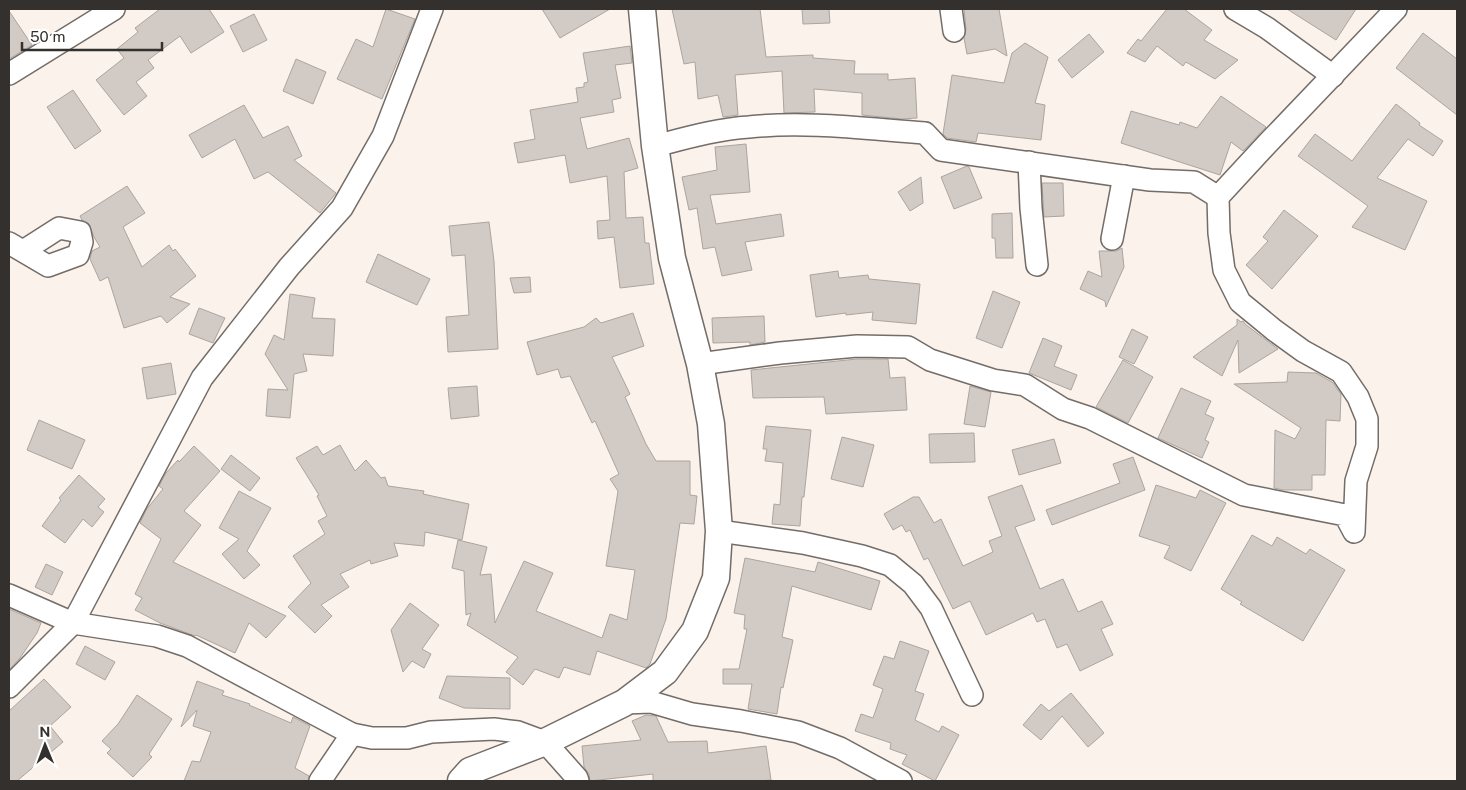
<svg xmlns="http://www.w3.org/2000/svg" width="1466" height="790" font-family="'Public Sans',sans-serif">
  <style>
    .building { fill: #d2cac4; stroke: #aca49e }
    .lines { fill: none; stroke-linecap: round; stroke-linejoin: round }
    .minor-casing { stroke: #736c67; stroke-width: 24 }
    .tertiary-casing { stroke: #736c67; stroke-width: 29 }
    .minor { stroke: #fff; stroke-width: 21 }
    .tertiary { stroke: #fff; stroke-width: 26 }
  </style>
  <rect width="100%" height="100%" fill="#faf2eb"/>
  <!-- building -->
  <g class="building">
    <polygon points="160,9 209,9 224,32 191,53 180,36 148,60 154,68 136,82 147,96 124,115 96,80 124,58 117,49 138,32 135,28"/>
    <polygon points="386,9 415,19 382,99 337,79 356,39 373,47"/>
    <polygon points="542,9 610,9 560,38"/>
    <polygon points="672,9 760,9 766,57 813,55 813,58 855,61 854,74 888,74 888,80 915,78 917,118 902,119 862,115 862,93 814,89 815,112 784,113 782,71 735,75 738,115 723,117 718,95 698,99 695,62 684,64"/>
    <polygon points="802,9 829,9 830,23 803,24"/>
    <polygon points="964,9 999,9 1007,56 995,49 967,54 964,38 966,29"/>
    <polygon points="1167,9 1184,9 1212,30 1204,40 1238,60 1215,79 1186,62 1183,66 1157,46 1145,62 1127,53 1138,39 1141,41"/>
    <polygon points="1287,9 1356,9 1336,40"/>
    <polygon points="9,11 32,45 9,59"/>
    <polygon points="254,14 267,40 243,52 230,26"/>
    <polygon points="1423,33 1457,59 1457,115 1396,68"/>
    <polygon points="1089,34 1104,52 1072,78 1058,60"/>
    <polygon points="1025,43 1048,57 1035,103 1045,105 1041,140 978,133 976,142 947,138 943,134 952,75 1004,83 1012,53"/>
    <polygon points="630,46 632,63 615,65 621,98 612,100 614,112 580,118 587,149 629,138 638,168 624,172 626,218 643,217 645,243 649,243 654,284 620,288 614,237 598,239 597,221 610,220 607,176 570,183 565,155 518,163 514,143 535,139 530,110 578,102 576,88 584,87 584,83 588,82 583,53"/>
    <polygon points="296,59 326,72 313,104 283,91"/>
    <polygon points="73,90 101,131 75,149 47,107"/>
    <polygon points="1221,96 1266,127 1243,151 1231,142 1220,175 1121,143 1131,111 1179,125 1180,122 1197,128"/>
    <polygon points="1396,104 1420,123 1419,125 1443,141 1433,156 1408,139 1377,178 1427,201 1405,250 1352,227 1368,206 1298,156 1315,134 1352,161"/>
    <polygon points="244,105 263,138 288,126 302,156 294,160 336,193 320,213 268,172 254,179 235,139 202,158 189,135"/>
    <polygon points="746,144 750,192 710,195 716,224 781,214 784,236 745,242 752,270 722,276 715,247 703,249 697,208 689,210 682,177 717,170 715,147"/>
    <polygon points="967,166 969,167 982,198 954,209 941,177"/>
    <polygon points="921,177 923,203 910,211 898,192"/>
    <polygon points="1042,183 1063,183 1064,216 1044,217"/>
    <polygon points="127,186 145,213 123,227 142,267 169,245 173,251 175,249 196,276 170,297 190,304 167,323 161,316 124,328 108,277 100,281 90,259 92,251 100,247 94,237 89,224 82,220 80,216"/>
    <polygon points="1284,210 1318,236 1272,289 1246,265 1268,241 1263,237"/>
    <polygon points="1012,213 1013,258 996,258 995,238 992,238 992,214"/>
    <polygon points="489,222 494,261 498,349 448,352 446,317 469,315 465,255 452,256 449,226"/>
    <polygon points="1122,248 1124,267 1106,307 1105,301 1080,289 1088,271 1102,277 1099,251 1116,251"/>
    <polygon points="378,254 430,279 417,305 366,282"/>
    <polygon points="838,271 839,278 868,275 869,279 920,284 916,324 872,320 873,312 846,315 846,313 816,317 810,275"/>
    <polygon points="530,277 531,292 514,293 510,278"/>
    <polygon points="993,291 1020,302 1002,348 976,338"/>
    <polygon points="290,294 315,298 312,318 335,319 333,356 303,354 307,371 294,374 290,418 266,416 268,389 288,390 265,354 274,335 284,340"/>
    <polygon points="199,308 225,318 213,343 189,334"/>
    <polygon points="633,313 644,346 612,357 630,394 625,397 646,444 656,461 690,461 690,495 697,496 694,524 680,523 666,619 650,664 646,668 597,651 590,675 564,667 559,678 535,669 523,685 506,672 518,657 467,625 471,613 466,615 464,571 452,568 458,540 487,547 480,575 491,574 495,623 524,561 553,573 536,611 602,638 610,614 627,620 635,570 606,566 618,491 610,479 619,474 595,421 592,423 570,376 561,378 558,369 537,375 527,342 584,327 596,318 601,323"/>
    <polygon points="764,316 765,342 750,345 750,342 713,343 712,318"/>
    <polygon points="1237,319 1241,322 1243,321 1245,324 1278,349 1239,373 1238,340 1222,376 1193,357 1237,325"/>
    <polygon points="1132,329 1148,337 1134,364 1119,357"/>
    <polygon points="1043,338 1062,346 1054,366 1077,375 1071,390 1029,373"/>
    <polygon points="857,359 888,359 890,378 905,377 907,410 826,414 824,397 753,398 751,370"/>
    <polygon points="1123,360 1153,377 1128,423 1096,407"/>
    <polygon points="171,363 176,394 147,399 142,368"/>
    <polygon points="1288,372 1316,373 1332,382 1341,394 1340,421 1326,420 1325,475 1312,475 1312,490 1283,490 1274,488 1275,430 1295,439 1301,428 1234,384 1287,382"/>
    <polygon points="477,386 479,416 451,419 448,388"/>
    <polygon points="970,386 991,392 985,427 964,424"/>
    <polygon points="1181,388 1211,401 1205,414 1214,418 1205,440 1209,442 1202,458 1158,438"/>
    <polygon points="39,420 85,440 72,469 27,450"/>
    <polygon points="766,426 811,430 804,497 802,497 800,526 772,524 774,504 780,505 783,463 765,461 767,449 763,449"/>
    <polygon points="974,433 975,462 930,463 929,434"/>
    <polygon points="842,437 874,445 863,487 831,479"/>
    <polygon points="1054,439 1061,463 1019,475 1012,450"/>
    <polygon points="340,445 355,471 366,460 381,478 385,477 388,486 424,491 423,494 469,504 462,540 425,532 424,546 394,543 398,556 371,564 370,560 340,574 349,587 321,605 332,616 315,633 288,607 311,583 293,556 325,534 318,521 327,516 317,496 319,495 296,458 317,446 323,455"/>
    <polygon points="194,446 220,471 184,511 201,525 173,562 286,616 266,638 249,623 235,653 196,635 195,636 160,623 135,610 142,598 135,594 161,539 140,523 146,510 163,489 159,486 166,473 178,460 179,462"/>
    <polygon points="231,455 260,478 250,491 221,469"/>
    <polygon points="1133,457 1145,490 1052,525 1046,510 1120,483 1113,464"/>
    <polygon points="79,475 105,499 98,507 104,512 92,527 83,519 65,543 42,526 61,500 59,498"/>
    <polygon points="1022,485 1035,520 1015,527 1040,589 1063,579 1078,612 1102,601 1113,624 1101,629 1113,655 1080,671 1067,644 1057,648 1045,619 1037,622 1033,613 986,635 970,601 953,609 928,558 924,560 910,530 906,532 902,525 893,530 884,514 913,497 919,497 934,523 941,519 963,566 993,552 989,541 1002,536 988,497"/>
    <polygon points="1156,485 1196,498 1200,490 1226,503 1191,571 1164,558 1170,546 1139,536"/>
    <polygon points="239,491 271,508 247,551 260,565 244,579 222,554 239,539 219,528"/>
    <polygon points="1252,535 1272,546 1277,537 1306,554 1310,549 1345,570 1303,641 1240,604 1242,602 1221,589"/>
    <polygon points="745,558 815,572 818,562 880,581 871,610 792,586 782,637 793,640 783,688 781,687 777,714 748,709 752,684 723,684 723,669 739,669 747,629 744,629 745,615 734,613"/>
    <polygon points="46,564 63,572 52,595 35,587"/>
    <polygon points="410,603 439,625 422,649 431,654 424,668 412,661 403,672 391,630"/>
    <polygon points="9,609 41,623 37,633 20,658 9,670"/>
    <polygon points="900,641 929,651 915,691 924,694 915,720 939,732 942,726 959,735 935,781 902,764 907,755 890,749 891,743 855,731 861,714 873,718 883,689 873,685 884,656 894,659"/>
    <polygon points="85,646 115,662 105,680 76,664"/>
    <polygon points="447,676 510,678 510,709 464,708 439,698"/>
    <polygon points="44,679 71,707 50,726 63,742 17,781 9,781 9,711"/>
    <polygon points="197,681 224,691 222,695 250,704 249,705 291,723 293,717 310,726 295,768 309,776 308,781 184,781 192,761 200,762 211,732 193,726 197,710 181,727"/>
    <polygon points="1071,693 1104,733 1088,747 1062,716 1041,740 1023,725 1041,704 1049,711"/>
    <polygon points="137,695 172,719 149,754 152,757 133,777 107,753 111,749 102,741 118,724"/>
    <polygon points="646,715 656,716 668,742 707,741 708,753 766,746 771,780 759,781 653,781 653,774 590,781 589,774 584,767 582,746 641,740 632,721"/>
  </g>
  <g class="lines">
    <!-- minor casing -->
    <g class="minor-casing">
      <g id="minor">
        <polyline points="951,9 954,31"/>
        <polyline points="1235,9 1267,28 1333,76"/>
        <polyline points="9,74 114,9"/>
        <path d="M655,146C686,138 717,129 749,127C807,121 867,129 925,133L941,150L1150,180L1194,182L1218,197"/>
        <polyline points="1029,162 1031,208 1037,265"/>
        <polyline points="1112,239 1124,176"/>
        <polyline points="9,243 48,266 78,255 82,242 80,232 59,228 23,251"/>
        <polyline points="700,364 780,353 857,346 908,347 930,360 993,380 1025,385 1063,409 1090,418 1244,495 1345,515 1354,532 1356,481 1367,446 1367,419 1358,397 1341,372 1303,351 1274,330 1240,302 1224,270 1219,233 1218,197 1267,144 1396,9"/>
        <polyline points="719,531 803,543 862,556 890,565 913,584 931,608 972,695"/>
        <polyline points="9,595 73,623 157,636 187,646 352,734 372,738 407,738 431,732 494,729 518,732 545,742 577,778 578,781"/>
        <polyline points="9,687 73,623 202,378 289,267 342,208 383,136 432,9"/>
        <polyline points="624,703 651,702 692,714 741,721 798,732 840,748 901,781"/>
        <polyline points="320,781 352,734"/>
      </g>
    </g>
    <!-- tertiary casing -->
    <g class="tertiary-casing">
      <polyline id="tertiary" points="461,781 470,771 545,742 624,703 665,672 695,631 716,578 719,531 711,424 700,364 672,258 655,146 642,9"/>
    </g>
    <!-- minor -->
    <use href="#minor" class="minor"/>
    <!-- tertiary -->
    <use href="#tertiary" class="tertiary"/>
  </g>
  <!-- border -->
  <rect width="1466" height="790" fill="none" stroke="#33302d" stroke-width="20"/>
  <!-- north arrow -->
  <g transform="translate(45 745) rotate(359)" stroke="#ffffff" stroke-width="4" paint-order="stroke">
  <path d="M0-4L9 19L0 12L-9 19Z" fill="#33302d"/>
  <text y="-8" font-size="14" font-weight="bold" text-anchor="middle" fill="#33302d">N</text>
  </g>
  <!-- scale -->
  <path d="M22 42v8h140v-8" fill="none" stroke="#33302d" stroke-width="2.5"/>
  <text x="30" y="42" font-size="15" fill="#33302d" stroke="#ffffff" stroke-width="4" paint-order="stroke">50 m</text>
</svg>
